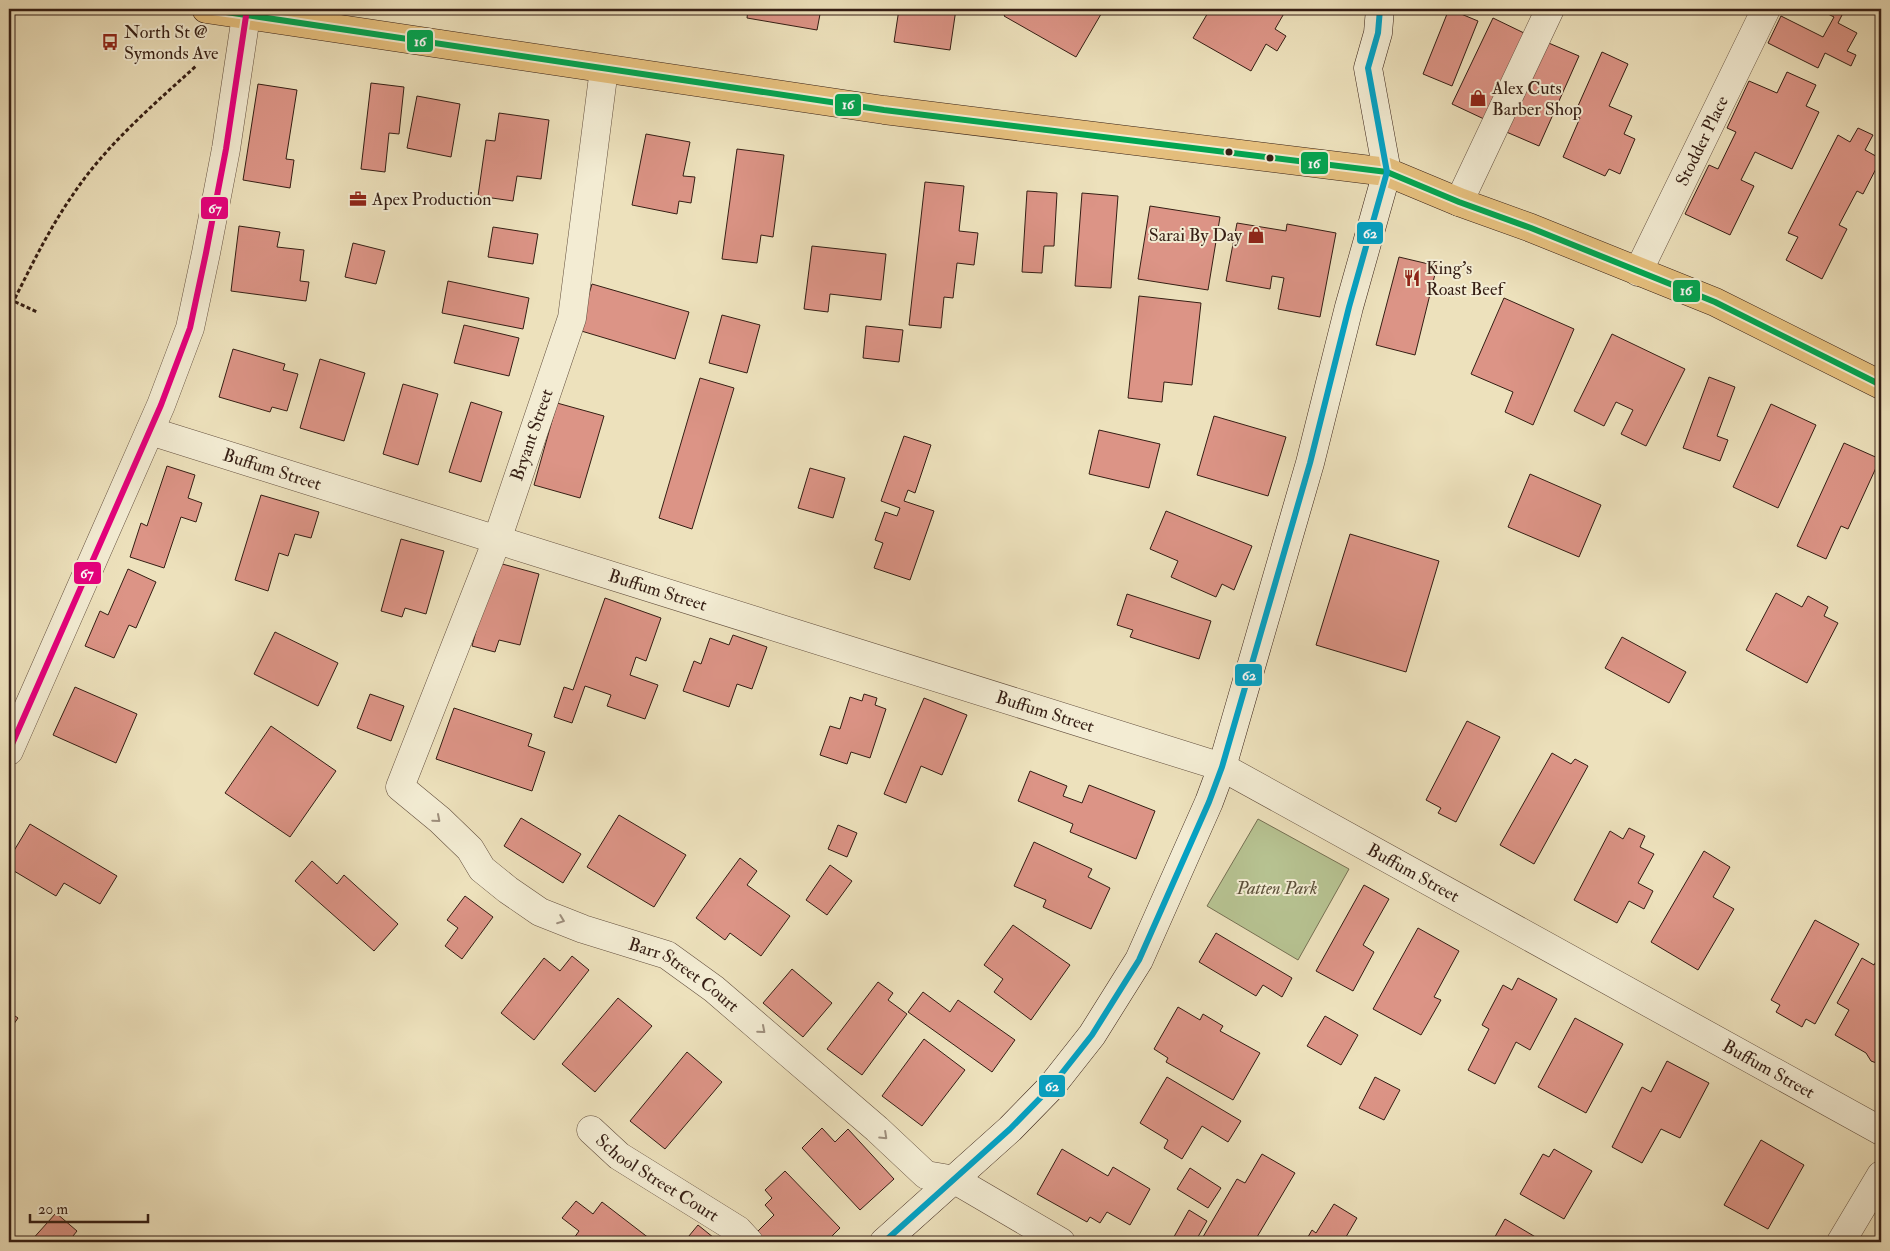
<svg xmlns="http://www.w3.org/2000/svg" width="1890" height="1251" font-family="'IM FELL Double Pica',serif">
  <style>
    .green { fill: #b7c392; stroke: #767053 }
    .building { fill: #dc9486; stroke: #351e14 }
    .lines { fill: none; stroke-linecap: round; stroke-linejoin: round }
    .street-casing { stroke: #634f3e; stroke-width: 29 }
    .secondary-casing { stroke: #351e14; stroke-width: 29 }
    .highway-casing { stroke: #351e14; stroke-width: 29 }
    .path { stroke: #351e14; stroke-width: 3; stroke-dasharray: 4 2.5; stroke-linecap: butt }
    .street { stroke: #f3ecd3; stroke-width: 28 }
    .secondary { stroke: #f3ecd3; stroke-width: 28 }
    .highway { stroke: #e6c07e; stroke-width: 28 }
    .bus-1-casing { stroke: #f3ecd3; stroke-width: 10 }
    .bus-2-casing { stroke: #f3ecd3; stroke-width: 10 }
    .bus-3-casing { stroke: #f3ecd3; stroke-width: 10 }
    .bus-1 { stroke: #00a651; stroke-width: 6 }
    .bus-2 { stroke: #03a2c5; stroke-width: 6 }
    .bus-3 { stroke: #e5007d; stroke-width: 6 }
    .oneway { stroke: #9e8f7d }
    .bus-dot { fill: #351e14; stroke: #f3ecd3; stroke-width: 2 }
    .labels { text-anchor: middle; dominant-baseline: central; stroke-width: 4; stroke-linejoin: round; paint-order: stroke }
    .poi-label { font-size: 18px; fill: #351e14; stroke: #f3ecd3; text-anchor: start }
    .street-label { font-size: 18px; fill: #351e14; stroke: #f3ecd3 }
    .park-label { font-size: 18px; font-style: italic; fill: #5c503a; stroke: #f3ecd3 }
    .line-badge { stroke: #f3ecd3; stroke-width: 2 }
    .badge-label { font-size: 14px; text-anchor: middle; font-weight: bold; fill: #fff }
  </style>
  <rect width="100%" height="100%" fill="#ede1bc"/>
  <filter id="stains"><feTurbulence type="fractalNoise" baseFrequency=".004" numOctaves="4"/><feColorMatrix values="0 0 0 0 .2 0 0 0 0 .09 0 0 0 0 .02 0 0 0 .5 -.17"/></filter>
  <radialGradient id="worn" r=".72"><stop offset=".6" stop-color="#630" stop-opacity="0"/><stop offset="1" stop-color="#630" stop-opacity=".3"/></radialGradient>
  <!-- green -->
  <polygon class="green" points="1258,819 1349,869 1298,960 1207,906"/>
  <!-- building -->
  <g class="building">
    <polygon points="748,9 821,9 817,30 747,18"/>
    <polygon points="899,9 956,9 950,50 894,42"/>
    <polygon points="1009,9 1104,9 1076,57 1004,16"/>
    <polygon points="1204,9 1284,9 1286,10 1275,29 1286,36 1277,51 1266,44 1251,71 1193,38 1209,11"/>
    <polygon points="1449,9 1478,21 1452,86 1423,74"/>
    <polygon points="1818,9 1845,9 1838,23 1857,33 1847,51 1856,55 1851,66 1825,53 1818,68 1768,43 1781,16 1823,37 1834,17"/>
    <polygon points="1493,18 1524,33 1484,119 1452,104"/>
    <polygon points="1544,41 1579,56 1539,146 1504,131"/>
    <polygon points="1602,52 1628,64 1609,106 1632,116 1624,134 1635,139 1620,174 1609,169 1605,176 1563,157 1580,118 1574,115"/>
    <polygon points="1787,72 1816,85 1806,106 1819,112 1792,169 1755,152 1741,180 1754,186 1730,235 1685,214 1709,165 1718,169 1736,132 1727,128 1749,81 1777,93"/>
    <polygon points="371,83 404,87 399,134 389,133 385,172 361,169"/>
    <polygon points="258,84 297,90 286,159 294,160 290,188 243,180"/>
    <polygon points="417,96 460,104 451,157 407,148"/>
    <polygon points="499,113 549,120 541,179 517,176 513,201 478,196 486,140 495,141"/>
    <polygon points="1858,128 1873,135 1865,150 1881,159 1863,194 1857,191 1839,225 1847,229 1822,279 1786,260 1798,237 1788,233 1838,135 1850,142"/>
    <polygon points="646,134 690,142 683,176 695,177 691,203 679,201 677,214 632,205"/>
    <polygon points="737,149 784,155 773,237 761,235 757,263 722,259"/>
    <polygon points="925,182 964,186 959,231 978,233 974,265 957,263 953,298 944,297 941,328 909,325"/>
    <polygon points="1027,191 1057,193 1054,246 1044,246 1042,273 1022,272"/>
    <polygon points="1082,193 1118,196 1111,288 1075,286"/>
    <polygon points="1150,206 1220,217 1208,290 1138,279"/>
    <polygon points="1237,223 1286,231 1287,224 1336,233 1320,317 1278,309 1284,278 1272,276 1270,289 1226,281"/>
    <polygon points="239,226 280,232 277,247 304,250 300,281 309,282 306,301 231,291"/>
    <polygon points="493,227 538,234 533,264 488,257"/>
    <polygon points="353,243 385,251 376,284 345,277"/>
    <polygon points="812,246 886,254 881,300 830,294 828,312 804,309"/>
    <polygon points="1399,257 1437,266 1415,355 1376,345"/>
    <polygon points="448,281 529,298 523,329 442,313"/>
    <polygon points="592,284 689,312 675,359 578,330"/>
    <polygon points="1139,296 1201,303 1192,385 1164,382 1162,402 1128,398"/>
    <polygon points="1504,298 1574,329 1533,425 1505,412 1513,392 1471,374"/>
    <polygon points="722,315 760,325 747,373 709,363"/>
    <polygon points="464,325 519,338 509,376 454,363"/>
    <polygon points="866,326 903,330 899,362 863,358"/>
    <polygon points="1612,334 1685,369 1646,446 1621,434 1633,410 1616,402 1604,426 1574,411"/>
    <polygon points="233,349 285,364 283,370 298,374 287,411 272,407 270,412 219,397"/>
    <polygon points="320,359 365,373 344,441 300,428"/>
    <polygon points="1709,377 1735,387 1717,436 1728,440 1720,461 1683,448"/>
    <polygon points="700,378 734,388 692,529 659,518"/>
    <polygon points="403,384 438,394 418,465 383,454"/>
    <polygon points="471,402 502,412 481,482 449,472"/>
    <polygon points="557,403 604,416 580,498 534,485"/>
    <polygon points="1771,404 1816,425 1778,508 1733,487"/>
    <polygon points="1214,416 1286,437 1268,496 1197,475"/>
    <polygon points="1099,430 1160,444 1149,488 1089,474"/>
    <polygon points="904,436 931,445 915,493 908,490 904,501 934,511 910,580 874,568 883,543 875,540 885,512 897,516 900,508 881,501"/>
    <polygon points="1844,443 1880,459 1848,529 1841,526 1826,559 1797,546"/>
    <polygon points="167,466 195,475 188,498 202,503 196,522 181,517 164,568 130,557 141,523 147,526"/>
    <polygon points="810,468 845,478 833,518 798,508"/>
    <polygon points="1530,474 1601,505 1579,557 1508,527"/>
    <polygon points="261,495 319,512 311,538 295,534 288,556 279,553 268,591 235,580"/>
    <polygon points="1166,511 1252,546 1234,590 1222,584 1216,597 1171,577 1178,561 1150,549"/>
    <polygon points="1350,534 1439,561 1406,672 1316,645"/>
    <polygon points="401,539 444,551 426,614 405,608 402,617 381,611"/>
    <polygon points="495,562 539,574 520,645 499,640 495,652 472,646"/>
    <polygon points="128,569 156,582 136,628 129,625 114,658 85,646 100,611 108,615"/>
    <polygon points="1776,593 1802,607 1808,596 1828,607 1824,616 1838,623 1807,683 1746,650"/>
    <polygon points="1127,594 1211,621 1199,659 1130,637 1133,630 1117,625"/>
    <polygon points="605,598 661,618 646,661 636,657 630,675 658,685 645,719 607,706 611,695 585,686 572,723 554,717 564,687 573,690"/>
    <polygon points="275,632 338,663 318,706 254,674"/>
    <polygon points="733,635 767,647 752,689 737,684 729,707 683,691 694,661 701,664 710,638 729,645"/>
    <polygon points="1622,637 1686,672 1669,703 1605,668"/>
    <polygon points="75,687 137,714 116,763 53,735"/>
    <polygon points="370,694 404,706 391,741 357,728"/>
    <polygon points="864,694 877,698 875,705 886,709 870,758 851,752 847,764 820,755 830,726 840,729 850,697 862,701"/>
    <polygon points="924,698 967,715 942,775 921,766 906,803 884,794"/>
    <polygon points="454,708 532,734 528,746 545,752 532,791 436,759"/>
    <polygon points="1467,721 1500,737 1456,822 1438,813 1441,808 1426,800"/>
    <polygon points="271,726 336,771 290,837 225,793"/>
    <polygon points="1552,753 1571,764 1575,759 1588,766 1534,864 1500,845"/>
    <polygon points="1030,771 1067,786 1063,796 1082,803 1089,785 1155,811 1136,859 1070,832 1073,824 1018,801"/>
    <polygon points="619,815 686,855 654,907 587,867"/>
    <polygon points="521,818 581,854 563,883 504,846"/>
    <polygon points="30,824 117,876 100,904 64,883 56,896 9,868 9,859"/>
    <polygon points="838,825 857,833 847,857 828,849"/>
    <polygon points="1629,828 1645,836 1640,847 1654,854 1638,883 1653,891 1644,909 1629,901 1617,923 1574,900 1610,831 1623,839"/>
    <polygon points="1034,842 1092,869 1088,877 1110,888 1091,929 1043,907 1046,900 1014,886"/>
    <polygon points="1704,851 1730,867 1713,897 1734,909 1698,970 1651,942"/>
    <polygon points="740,858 757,871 747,885 790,916 761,956 730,933 725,940 696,918"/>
    <polygon points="312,861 337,884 344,875 398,924 374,951 295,881"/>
    <polygon points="830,865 852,881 827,915 806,900"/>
    <polygon points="1364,885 1389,899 1363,945 1374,952 1353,991 1316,971"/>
    <polygon points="465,896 493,917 462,959 445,946 458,928 447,920"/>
    <polygon points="1815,920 1859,944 1815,1024 1806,1019 1802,1027 1776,1012 1780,1005 1771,1000"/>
    <polygon points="1013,925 1070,965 1031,1020 994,992 1003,979 984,965"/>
    <polygon points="1418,928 1459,951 1434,997 1441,1000 1421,1035 1373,1009"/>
    <polygon points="1216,933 1292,978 1282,997 1263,985 1256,996 1199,962"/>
    <polygon points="1881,952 1881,1063 1879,1064 1871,1061 1866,1053 1835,1035 1849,1010 1837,1003 1862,958 1874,965"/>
    <polygon points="572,956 589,970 534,1040 501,1013 544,958 560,971"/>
    <polygon points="792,969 832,1003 803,1037 763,1003"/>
    <polygon points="1518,978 1557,999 1530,1050 1516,1042 1495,1084 1468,1070 1489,1029 1482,1025 1503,985 1512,990"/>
    <polygon points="878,982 893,993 888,1000 907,1014 862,1075 827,1049"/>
    <polygon points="923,992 950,1012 958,1000 1015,1040 992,1072 908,1012"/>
    <polygon points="618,998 652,1026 595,1092 562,1064"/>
    <polygon points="1178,1007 1200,1020 1203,1014 1223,1026 1220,1031 1260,1053 1233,1100 1166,1062 1168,1058 1154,1049"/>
    <polygon points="9,1012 18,1018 9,1031"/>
    <polygon points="1325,1016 1358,1035 1341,1065 1307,1046"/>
    <polygon points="1575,1018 1623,1044 1586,1113 1538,1087"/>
    <polygon points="924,1039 965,1070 922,1126 882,1096"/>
    <polygon points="687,1052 722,1082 665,1149 630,1121"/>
    <polygon points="1667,1061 1709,1083 1680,1138 1661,1129 1642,1163 1612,1147 1642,1087 1651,1092"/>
    <polygon points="1167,1077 1241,1121 1228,1142 1202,1126 1182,1159 1164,1148 1168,1140 1140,1123"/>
    <polygon points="1375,1077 1400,1090 1384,1120 1359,1108"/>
    <polygon points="822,1128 835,1142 848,1129 894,1179 860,1210 802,1148"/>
    <polygon points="1761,1140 1804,1165 1768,1229 1724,1205"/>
    <polygon points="1062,1149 1108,1176 1113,1167 1150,1189 1130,1225 1107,1212 1100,1223 1090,1217 1087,1222 1037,1194"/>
    <polygon points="1554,1149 1592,1171 1564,1219 1520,1194 1543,1154 1549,1157"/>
    <polygon points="1262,1154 1295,1173 1254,1242 1200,1242 1237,1179 1245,1183"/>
    <polygon points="1190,1168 1221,1188 1208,1208 1177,1189"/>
    <polygon points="785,1171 840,1228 826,1242 763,1242 755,1234 774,1215 765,1205 772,1198 765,1190"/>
    <polygon points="576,1201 593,1214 602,1202 654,1242 579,1242 574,1238 579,1231 562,1218"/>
    <polygon points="1334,1204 1357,1218 1343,1242 1305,1242 1312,1230 1316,1233"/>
    <polygon points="1189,1210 1207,1221 1195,1242 1171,1242"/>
    <polygon points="56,1213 77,1231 73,1236 80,1242 30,1242"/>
    <polygon points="1505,1219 1544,1242 1492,1242"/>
    <polygon points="698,1225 719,1242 684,1242"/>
  </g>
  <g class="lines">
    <!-- street casing -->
    <g class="street-casing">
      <g id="street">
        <path id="s1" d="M604,69L572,318L497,540L400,787L440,820L470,849L482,869L508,890L540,912L583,929L667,955L714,989L877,1129L926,1175L955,1180L1061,1242"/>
        <polyline points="1459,202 1550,9"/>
        <path id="s2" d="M1638,272L1766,9"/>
        <path id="s3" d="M150,431L1222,767L1881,1131"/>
        <polyline points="9,751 161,405 190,328 206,253 226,149 246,16"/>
        <path id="s4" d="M591,1130L619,1156L738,1230L749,1242"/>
        <polyline points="1841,1242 1881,1175"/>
      </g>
    </g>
    <!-- secondary casing -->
    <g class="secondary-casing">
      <polyline id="secondary" points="884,1242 1010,1129 1051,1087 1092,1035 1139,960 1209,802 1222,767 1310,463 1349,307 1387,172 1368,68 1378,33 1380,9"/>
    </g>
    <!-- highway casing -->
    <g class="highway-casing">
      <polyline id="highway" points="206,9 884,110 1387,172 1459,202 1531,228 1715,302 1881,385"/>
    </g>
    <!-- path -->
    <g class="path">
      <polyline points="9,299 37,312"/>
      <path d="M9,310C29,271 47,232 72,196C105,146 152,106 196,66"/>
    </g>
    <!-- street -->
    <use href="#street" class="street"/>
    <!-- secondary -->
    <use href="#secondary" class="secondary"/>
    <!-- highway -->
    <use href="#highway" class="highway"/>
    <!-- bus-1 casing -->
    <g class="bus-1-casing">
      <polyline id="bus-1" points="206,9 884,110 1387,172 1459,202 1531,228 1715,302 1881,385"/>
    </g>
    <!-- bus-2 casing -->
    <g class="bus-2-casing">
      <polyline id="bus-2" points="884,1242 1010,1129 1051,1087 1092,1035 1139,960 1209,802 1222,767 1310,463 1349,307 1387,172 1368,68 1378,33 1380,9"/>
    </g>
    <!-- bus-3 casing -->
    <g class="bus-3-casing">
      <polyline id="bus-3" points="9,751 161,405 190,328 206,253 226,149 246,16"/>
    </g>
    <!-- bus-1 -->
    <use href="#bus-1" class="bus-1"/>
    <!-- bus-2 -->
    <use href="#bus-2" class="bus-2"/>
    <!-- bus-3 -->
    <use href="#bus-3" class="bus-3"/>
  </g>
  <!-- one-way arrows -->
  <defs><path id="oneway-chevron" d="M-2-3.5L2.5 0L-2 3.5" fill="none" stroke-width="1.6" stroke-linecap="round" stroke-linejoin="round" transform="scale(1.25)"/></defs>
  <g class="oneway">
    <use href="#oneway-chevron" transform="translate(437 819) rotate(41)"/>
    <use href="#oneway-chevron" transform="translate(561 920) rotate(21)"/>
    <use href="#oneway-chevron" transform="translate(762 1030) rotate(41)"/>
    <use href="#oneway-chevron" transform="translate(884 1136) rotate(43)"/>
  </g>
  <!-- icons -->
  <defs>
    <g id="bus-bare" transform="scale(1.35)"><path d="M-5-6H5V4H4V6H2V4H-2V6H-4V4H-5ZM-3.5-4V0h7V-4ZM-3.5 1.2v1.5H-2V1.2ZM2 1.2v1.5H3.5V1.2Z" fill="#8f2418" stroke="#f3ecd3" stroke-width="2.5" paint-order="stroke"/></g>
    <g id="shop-bare" transform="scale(1.35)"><path d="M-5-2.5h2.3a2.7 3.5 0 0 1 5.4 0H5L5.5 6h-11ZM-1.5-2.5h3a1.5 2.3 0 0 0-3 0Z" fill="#8f2418" stroke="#f3ecd3" stroke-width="2.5" paint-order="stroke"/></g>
    <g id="office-bare" transform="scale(1.35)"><path d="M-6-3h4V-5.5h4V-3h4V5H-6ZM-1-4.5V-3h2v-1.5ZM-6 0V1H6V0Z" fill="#8f2418" stroke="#f3ecd3" stroke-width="2.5" paint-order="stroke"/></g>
    <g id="restaurant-bare" transform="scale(1.35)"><path d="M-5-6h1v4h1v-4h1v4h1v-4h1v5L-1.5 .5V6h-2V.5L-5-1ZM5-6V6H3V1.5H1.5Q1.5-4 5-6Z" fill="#8f2418" stroke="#f3ecd3" stroke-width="2.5" paint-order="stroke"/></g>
  </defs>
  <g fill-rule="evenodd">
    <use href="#bus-bare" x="110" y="42"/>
    <use href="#shop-bare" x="1478" y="98"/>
    <use href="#office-bare" x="358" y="199"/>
    <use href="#shop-bare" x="1256" y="235"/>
    <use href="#restaurant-bare" x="1412" y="278"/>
  </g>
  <!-- markers -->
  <g class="bus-dot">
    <circle cx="1229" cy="152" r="4.5"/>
    <circle cx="1270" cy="158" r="4.5"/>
  </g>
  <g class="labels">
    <!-- poi labels -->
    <g class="poi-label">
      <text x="124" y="32">North St @<tspan x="124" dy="21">Symonds Ave</tspan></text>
      <text x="1492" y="88">Alex Cuts<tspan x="1492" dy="21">Barber Shop</tspan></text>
      <text x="372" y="199">Apex Production</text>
      <text x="1242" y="235" text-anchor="end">Sarai By Day</text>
      <text x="1426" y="268">King's<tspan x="1426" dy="21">Roast Beef</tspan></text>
    </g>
    <!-- street labels -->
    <g class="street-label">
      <text stroke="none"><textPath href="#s2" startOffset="146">Stodder Place</textPath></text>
      <text transform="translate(532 435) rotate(-71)">Bryant Street</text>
      <text stroke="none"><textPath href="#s3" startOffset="128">Buffum Street</textPath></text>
      <text stroke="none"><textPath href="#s3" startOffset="532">Buffum Street</textPath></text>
      <text stroke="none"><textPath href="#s3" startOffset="938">Buffum Street</textPath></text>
      <text stroke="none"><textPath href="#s3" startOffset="1342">Buffum Street</textPath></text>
      <text stroke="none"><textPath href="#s1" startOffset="1098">Barr Street Court</textPath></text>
      <text stroke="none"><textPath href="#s3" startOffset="1748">Buffum Street</textPath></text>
      <text stroke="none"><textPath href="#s4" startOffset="82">School Street Court</textPath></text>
    </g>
    <!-- park labels -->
    <g class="park-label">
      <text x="1277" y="888">Patten Park</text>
    </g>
  </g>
  <g class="line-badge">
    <rect x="406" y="29" width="28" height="24" rx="5" fill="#00a651"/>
    <rect x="834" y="93" width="28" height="24" rx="5" fill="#00a651"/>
    <rect x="1300" y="151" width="29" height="24" rx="5" fill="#00a651"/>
    <rect x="200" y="196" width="29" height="24" rx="5" fill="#e5007d"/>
    <rect x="1356" y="221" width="28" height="24" rx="5" fill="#03a2c5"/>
    <rect x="1672" y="279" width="29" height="24" rx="5" fill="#00a651"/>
    <rect x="73" y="561" width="29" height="24" rx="5" fill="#e5007d"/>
    <rect x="1234" y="663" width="29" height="24" rx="5" fill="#03a2c5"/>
    <rect x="1038" y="1074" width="28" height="24" rx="5" fill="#03a2c5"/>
  </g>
  <g class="badge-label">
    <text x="420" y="46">16</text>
    <text x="848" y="109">16</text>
    <text x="1314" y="168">16</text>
    <text x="215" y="213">67</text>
    <text x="1370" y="238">62</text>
    <text x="1686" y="295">16</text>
    <text x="87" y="578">67</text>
    <text x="1249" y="680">62</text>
    <text x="1052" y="1091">62</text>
  </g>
  <!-- margin -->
  <rect width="1890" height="1251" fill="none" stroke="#ede1bc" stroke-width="30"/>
  <rect x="10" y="10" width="1870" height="1231" fill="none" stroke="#351e14" stroke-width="2.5"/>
  <rect x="15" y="15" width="1860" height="1221" fill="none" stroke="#351e14"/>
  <!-- scale -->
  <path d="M30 1214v8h118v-8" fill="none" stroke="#351e14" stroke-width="2.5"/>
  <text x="38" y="1214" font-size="15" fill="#351e14" stroke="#f3ecd3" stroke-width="4" paint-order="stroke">20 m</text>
  <rect width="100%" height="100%" filter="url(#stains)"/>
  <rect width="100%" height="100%" fill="url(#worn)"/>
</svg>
